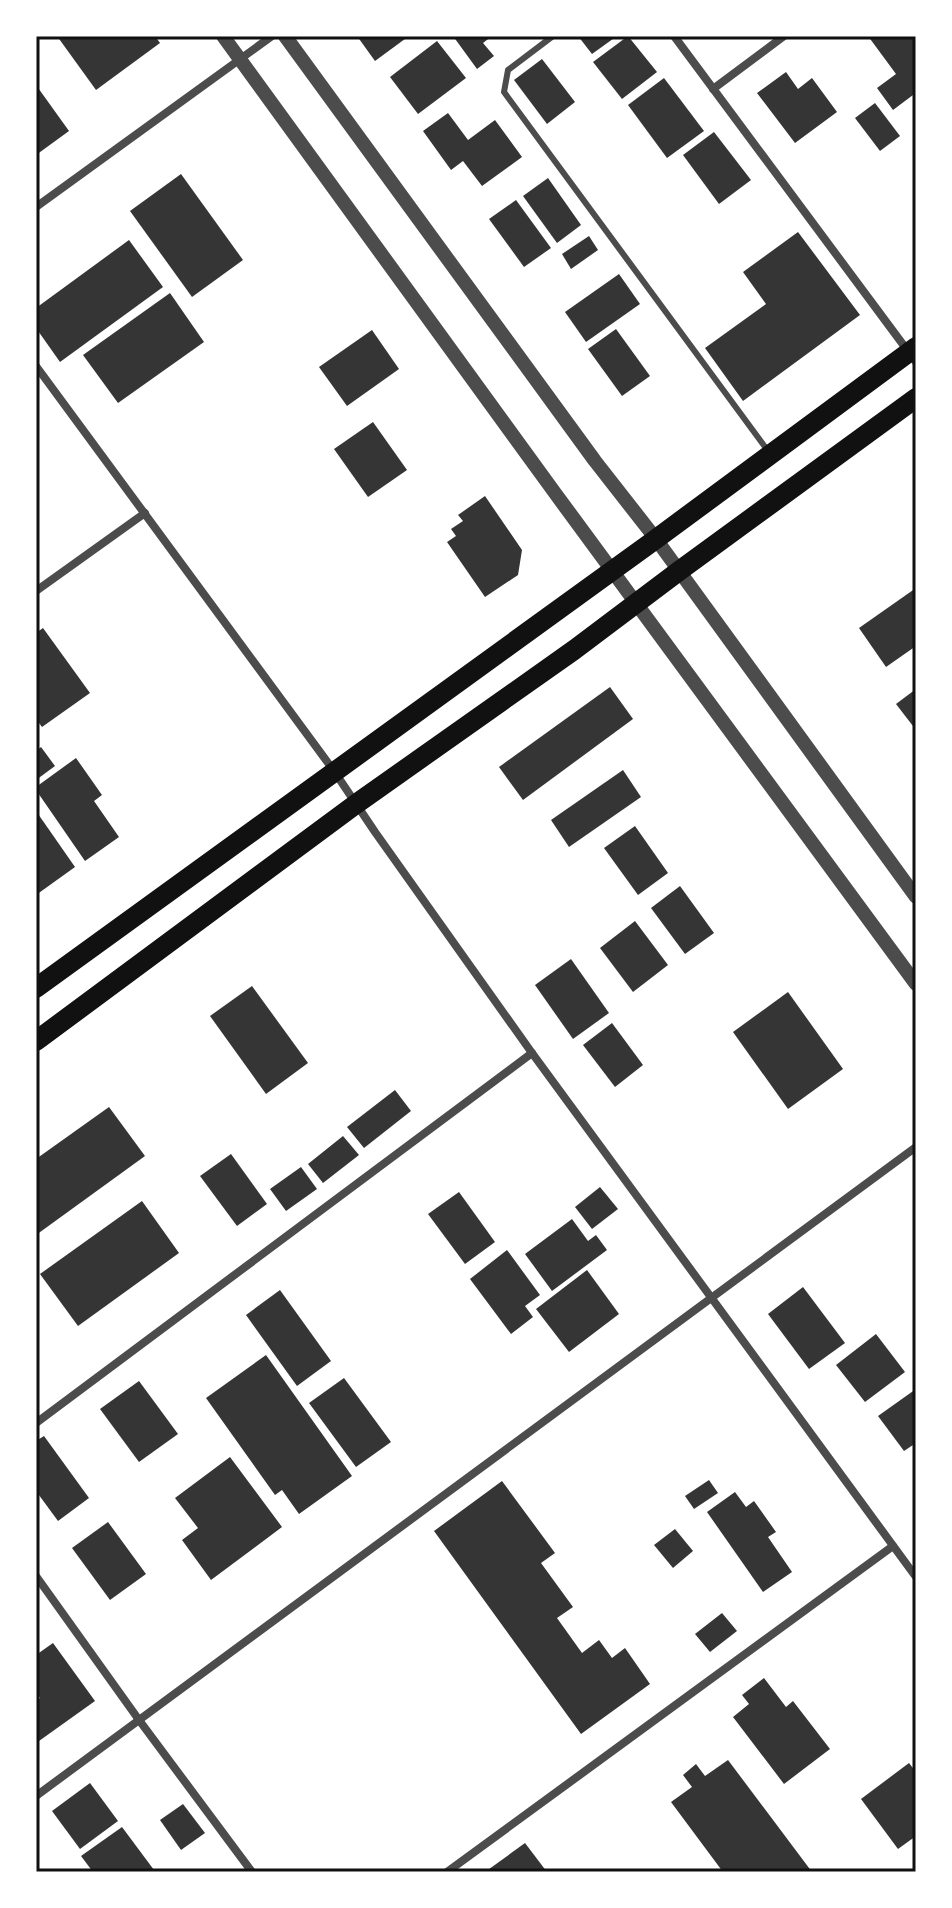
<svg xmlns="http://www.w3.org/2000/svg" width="952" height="1908" font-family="Raleway,sans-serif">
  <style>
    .building { fill: #353535 }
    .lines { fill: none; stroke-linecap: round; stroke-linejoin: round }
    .service { stroke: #4c4c4c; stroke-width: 6 }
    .minor { stroke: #4c4c4c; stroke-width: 8 }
    .tertiary { stroke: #4c4c4c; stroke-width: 14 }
    .primary { stroke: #111; stroke-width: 20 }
    .neatline { fill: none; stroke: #111; stroke-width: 3 }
  </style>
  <rect width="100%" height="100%" fill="#fff"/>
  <!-- building -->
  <g class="building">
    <polygon points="57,36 155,36 160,43 96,90"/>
    <polygon points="357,36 409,36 375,61"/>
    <polygon points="453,36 492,36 483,43 494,56 477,69"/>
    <polygon points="578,36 617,36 592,54"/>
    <polygon points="628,36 657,72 622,99 593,62"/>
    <polygon points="868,36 916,36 916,99 913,95 893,110 877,88 896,74"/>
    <polygon points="437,41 466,78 418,114 390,77"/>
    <polygon points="542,59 575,102 547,124 514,80"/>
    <polygon points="786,72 798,89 812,78 837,112 795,143 757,93"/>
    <polygon points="664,78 704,131 667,158 628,105"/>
    <polygon points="36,85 69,131 36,155"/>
    <polygon points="875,103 900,136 880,151 855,118"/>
    <polygon points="448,113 468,140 495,120 522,157 482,186 463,161 451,170 423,131"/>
    <polygon points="714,132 751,180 719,204 683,155"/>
    <polygon points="181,174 243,260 192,297 130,211"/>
    <polygon points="548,178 581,225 557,243 523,196"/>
    <polygon points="516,200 551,248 524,267 489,219"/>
    <polygon points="798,232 860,315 743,401 705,348 766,304 743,272"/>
    <polygon points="589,236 598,250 571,269 562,254"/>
    <polygon points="129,240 163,287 60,362 36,328 36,308"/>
    <polygon points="619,274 640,304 586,342 565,312"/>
    <polygon points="170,293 204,342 118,403 83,355"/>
    <polygon points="616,329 650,376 622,396 588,349"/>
    <polygon points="372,330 399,369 347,406 319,367"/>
    <polygon points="373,422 407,470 368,497 334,449"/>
    <polygon points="485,496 522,550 518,575 485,597 447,542 456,536 451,529 463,521 458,515"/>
    <polygon points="916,588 916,646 886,667 859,628"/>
    <polygon points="43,628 90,693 42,727 36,719 36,633"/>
    <polygon points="610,687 633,719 523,800 499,767"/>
    <polygon points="916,689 916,730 896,704"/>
    <polygon points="41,747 55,766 36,780 36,751"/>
    <polygon points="76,758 102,795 94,801 119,837 85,861 36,790 36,787"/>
    <polygon points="623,770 641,797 569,847 551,820"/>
    <polygon points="36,811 75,867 36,895"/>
    <polygon points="635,826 668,873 638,895 604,848"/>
    <polygon points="680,886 714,933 685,954 651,908"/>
    <polygon points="635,921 668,965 633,992 600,948"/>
    <polygon points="571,959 609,1013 573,1039 535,985"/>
    <polygon points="252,986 308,1063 266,1094 210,1016"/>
    <polygon points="788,992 843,1069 788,1109 733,1032"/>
    <polygon points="612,1023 643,1065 615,1087 583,1045"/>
    <polygon points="395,1090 411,1111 364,1148 347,1127"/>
    <polygon points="109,1107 145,1156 36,1235 36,1159"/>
    <polygon points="343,1136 359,1155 323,1183 308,1164"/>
    <polygon points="231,1154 267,1204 237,1226 200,1176"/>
    <polygon points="301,1167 317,1189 286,1211 270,1189"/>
    <polygon points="600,1187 618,1209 592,1229 575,1207"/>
    <polygon points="459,1192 495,1242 465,1264 428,1214"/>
    <polygon points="142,1201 179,1253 78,1326 40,1274"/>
    <polygon points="572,1219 588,1241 596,1235 607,1250 552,1291 525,1254"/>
    <polygon points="507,1250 540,1295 525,1306 533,1317 511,1334 470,1279"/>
    <polygon points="587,1270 619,1314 569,1352 536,1309"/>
    <polygon points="803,1287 845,1343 809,1369 768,1314"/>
    <polygon points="280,1290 331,1361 297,1386 246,1315"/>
    <polygon points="876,1334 905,1372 865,1402 836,1365"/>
    <polygon points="266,1355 352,1476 299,1514 282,1490 275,1495 206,1398"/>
    <polygon points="344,1378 391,1442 356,1467 309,1403"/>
    <polygon points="139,1381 178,1434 139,1462 100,1409"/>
    <polygon points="916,1389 916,1443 904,1451 878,1416"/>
    <polygon points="44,1436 89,1498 58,1521 36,1491 36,1441"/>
    <polygon points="230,1457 282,1527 211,1580 182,1540 198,1528 175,1498"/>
    <polygon points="709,1480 718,1493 694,1509 685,1496"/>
    <polygon points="502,1481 555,1553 541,1563 573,1607 557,1618 582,1653 599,1640 612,1658 625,1648 650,1684 581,1734 434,1531"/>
    <polygon points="735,1492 746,1507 754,1501 776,1532 768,1537 792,1572 763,1592 707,1512"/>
    <polygon points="108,1522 146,1574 110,1600 72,1548"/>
    <polygon points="675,1529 693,1551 673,1568 654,1545"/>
    <polygon points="722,1613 737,1631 710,1652 695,1634"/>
    <polygon points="53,1643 95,1701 39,1741 36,1737 36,1701 40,1698 36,1692 36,1655"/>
    <polygon points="764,1678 786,1707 793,1701 830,1749 784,1784 733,1717 749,1704 742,1695"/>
    <polygon points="728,1760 812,1872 723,1872 671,1802 692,1787 683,1775 696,1764 705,1776"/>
    <polygon points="909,1763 916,1772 916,1836 898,1849 861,1799"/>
    <polygon points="90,1783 118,1821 80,1849 52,1811"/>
    <polygon points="183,1804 205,1833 181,1850 160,1820"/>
    <polygon points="122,1827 154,1870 151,1872 93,1872 81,1856"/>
    <polygon points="525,1843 547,1872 485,1872"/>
  </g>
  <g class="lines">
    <!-- service -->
    <polyline class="service" points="553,36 508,70 504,92 768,451"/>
    <!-- minor -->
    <g class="minor">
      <polyline points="674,36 916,362"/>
      <polyline points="713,89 784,36"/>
      <polyline points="36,207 272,36"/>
      <polyline points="36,366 334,771 375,832 532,1053 916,1577"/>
      <polyline points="36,591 145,513"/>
      <polyline points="36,1423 532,1053"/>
      <polyline points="36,1576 139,1720 252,1872"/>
      <polyline points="36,1796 916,1147"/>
      <polyline points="447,1872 893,1546"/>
    </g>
    <!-- tertiary -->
    <g class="tertiary">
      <polyline points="223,36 555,493 916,984"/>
      <polyline points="285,36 595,461 656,539 916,897"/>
    </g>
    <!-- primary -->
    <g class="primary">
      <polyline points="36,988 656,539 916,347"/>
      <polyline points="36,1041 356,804 574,650 679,571 916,398"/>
    </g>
  </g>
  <!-- border -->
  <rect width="952" height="1908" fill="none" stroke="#ffffff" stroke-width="76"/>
  <rect x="38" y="38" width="876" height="1832" class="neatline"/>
</svg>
